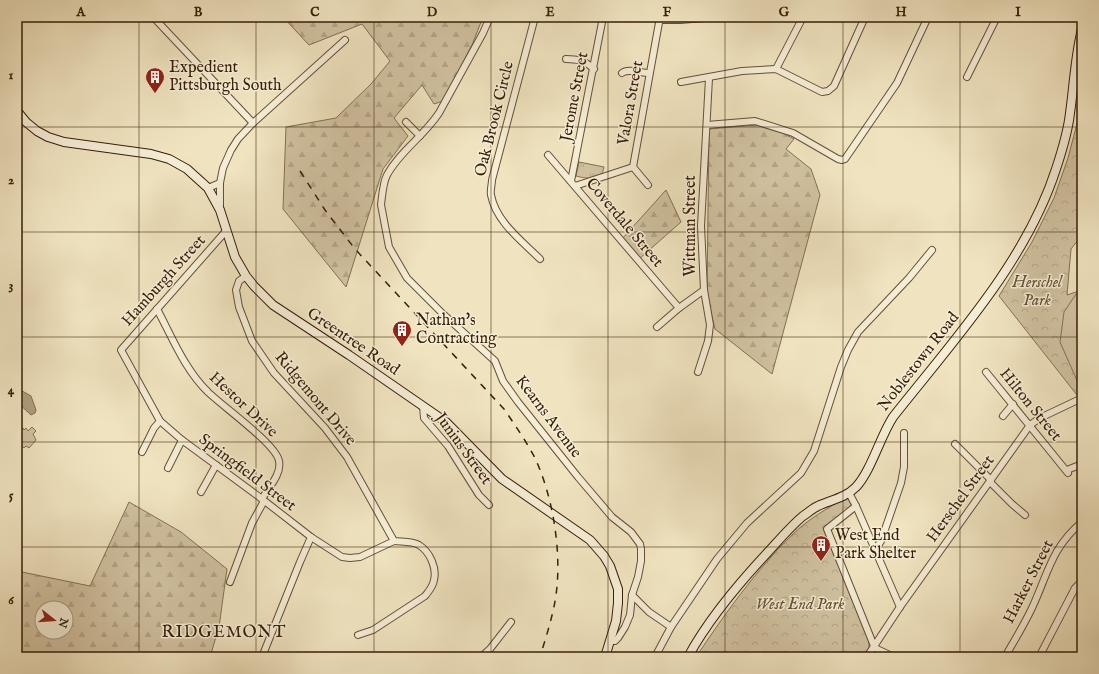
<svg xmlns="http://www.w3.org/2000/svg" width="1099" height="674" font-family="'IM FELL English',serif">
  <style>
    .grass { fill: url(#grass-tufts); stroke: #847054 }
    .forest { fill: url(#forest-firs); stroke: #847054; fill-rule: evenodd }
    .park { fill: url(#park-crowns); stroke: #847054 }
    .garden { fill: #d1c2a1; stroke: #847054 }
    .water { fill: #b1a181; stroke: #806d50 }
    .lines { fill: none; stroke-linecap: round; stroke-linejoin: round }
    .minor-casing { stroke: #655035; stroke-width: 8 }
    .secondary-casing { stroke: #371e07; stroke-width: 10 }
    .minor { stroke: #f5edd6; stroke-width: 6 }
    .secondary { stroke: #f5edd6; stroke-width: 8 }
    .rail { stroke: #371e07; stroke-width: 1.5; stroke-dasharray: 7 7; stroke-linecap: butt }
    .grid { fill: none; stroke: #371e07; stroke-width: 1; stroke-opacity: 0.55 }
    .labels { text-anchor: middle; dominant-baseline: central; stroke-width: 3; stroke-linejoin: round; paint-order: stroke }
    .poi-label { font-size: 16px; fill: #371e07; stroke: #f5edd6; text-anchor: start }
    .street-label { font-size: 16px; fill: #371e07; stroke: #f5edd6 }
    .park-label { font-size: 16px; font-style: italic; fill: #654f35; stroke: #f5edd6 }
    .neighbourhood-label { font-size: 17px; letter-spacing: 1px; fill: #371e07; stroke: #f5edd6 }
    .neatline { fill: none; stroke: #371e07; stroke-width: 1.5 }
    .grid-label { font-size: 13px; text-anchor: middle; font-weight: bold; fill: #371e07 }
  </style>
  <defs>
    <pattern id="grass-tufts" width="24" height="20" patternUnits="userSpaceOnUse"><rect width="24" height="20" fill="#d1c2a1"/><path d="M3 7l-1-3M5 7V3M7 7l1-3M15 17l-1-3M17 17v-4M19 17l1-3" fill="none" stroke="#b4a689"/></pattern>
    <pattern id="forest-firs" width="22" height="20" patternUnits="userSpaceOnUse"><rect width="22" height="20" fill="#d1c2a1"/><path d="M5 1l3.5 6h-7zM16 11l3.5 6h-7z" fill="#b4a689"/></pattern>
    <pattern id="park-crowns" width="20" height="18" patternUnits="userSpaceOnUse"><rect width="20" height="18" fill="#d1c2a1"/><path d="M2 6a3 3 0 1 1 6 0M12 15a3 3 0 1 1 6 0" fill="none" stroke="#b4a689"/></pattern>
  </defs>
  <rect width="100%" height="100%" fill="#f0e4c0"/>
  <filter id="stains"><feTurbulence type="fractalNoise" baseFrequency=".005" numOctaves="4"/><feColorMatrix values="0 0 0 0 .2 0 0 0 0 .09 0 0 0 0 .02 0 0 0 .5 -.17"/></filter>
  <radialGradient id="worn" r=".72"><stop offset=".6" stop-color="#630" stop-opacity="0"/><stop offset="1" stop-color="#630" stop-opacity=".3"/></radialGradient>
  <!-- grass -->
  <path class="grass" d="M579,162L604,167C602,181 587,179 576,176Z"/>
  <!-- forest -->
  <g class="forest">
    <polygon points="283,17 483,17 472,45 443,101 434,104 422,85 394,118 408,136 383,169 346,287 283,209 286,127 336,118 371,84 390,61 362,24 309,45"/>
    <polygon points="756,125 783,133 794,139 786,149 811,169 820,195 772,374 715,329 707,295 709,129"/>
    <polygon points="666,190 681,222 638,260 621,240"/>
    <path d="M129,502L181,532L227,569L219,627L210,657H17V571L90,586ZM42,608H66V632H42Z"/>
  </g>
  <!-- park -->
  <g class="park">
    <polygon points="1081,72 1082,235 1071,249 1067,295 1082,290 1082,393 1077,395 999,296 1032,242 1054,198 1068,158 1079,116"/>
    <path d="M847,497L852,506L823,528L869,641V647L863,657H696C724,615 756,570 792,535C808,519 828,508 847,497Z"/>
  </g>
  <!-- garden -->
  <g class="garden">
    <polygon points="1082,292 1082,384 1079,385 1060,342 1064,312 1076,294"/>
    <polygon points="32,427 36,431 33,434 36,440 29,448 26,446 24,448 17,441 17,433 23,428 24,430 26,428 28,431"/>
  </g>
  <!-- water -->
  <polygon class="water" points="17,388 31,396 36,410 35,413 31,415 17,402"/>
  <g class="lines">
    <!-- minor casing -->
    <g class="minor-casing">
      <g id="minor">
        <path d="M490,17L483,33L439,113C424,136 400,151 387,175C383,182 382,197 381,205L382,210L389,247L407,278L443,314L495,361L503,381L518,402L578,477L612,517L631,532L640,544L641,549V561L638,577L632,595L630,615L625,627L618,638L615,641H610"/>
        <path d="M535,17L492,180C492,185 490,190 491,195C496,222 522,241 540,259"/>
        <polyline points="156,20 253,123"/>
        <polyline points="660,20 680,20 716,17"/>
        <path d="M566,59C580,60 582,59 594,69"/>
        <polyline points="776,69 803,17"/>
        <path d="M622,73C628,68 641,73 649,73"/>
        <polyline points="967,77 997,17"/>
        <polyline points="681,82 742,71 776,69 822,92 828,91 834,86 865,17"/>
        <polyline points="406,122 420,136"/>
        <polyline points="707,125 755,121 793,133 838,159 842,160 845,159 897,83 928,17"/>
        <polyline points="548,155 679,308"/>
        <polyline points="633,167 660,17"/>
        <polyline points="633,167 648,185"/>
        <polyline points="571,181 603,17"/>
        <polyline points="220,183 220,210"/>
        <polyline points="575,186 633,167"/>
        <polyline points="208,188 220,183 223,168 231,150 238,139 253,123 345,40"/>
        <polyline points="226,231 121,350 160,421 182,440 262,499 311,537 342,557 350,558 360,557 394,541"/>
        <path d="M246,276L239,281L236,290L239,307L252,341L274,373L325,428L347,457L394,541C402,542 412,541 419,545C430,552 437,568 434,580C433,587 428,592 425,596L373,630L358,635"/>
        <path d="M157,309C172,337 185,370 208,392C222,406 276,444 279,461C282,474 268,488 262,499"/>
        <polyline points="657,327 679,308 704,290"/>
        <polyline points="698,372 708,341 710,325 704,290 701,226 709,78"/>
        <polyline points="986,372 1068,473"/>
        <polyline points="423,406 424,418 448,446 479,495 489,505"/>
        <polyline points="1003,416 1013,404"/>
        <polyline points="955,444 991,480"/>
        <polyline points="142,452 154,428 160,421"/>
        <polyline points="168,468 182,440"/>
        <polyline points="1067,470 1082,464"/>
        <polyline points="990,482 1012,504 1025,515"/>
        <polyline points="201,492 216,465"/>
        <polyline points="849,493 856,506 900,607"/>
        <polyline points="856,506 827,529 874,646 877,649 894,657"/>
        <polyline points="875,550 881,541 901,483 904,467 904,433"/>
        <polyline points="230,582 252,523 264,501"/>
        <polyline points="632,595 649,612 671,627"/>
        <polyline points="262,657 300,562 311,537"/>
        <polyline points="481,657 490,649 511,622"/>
        <polyline points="655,657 671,627 717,559 747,523 801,473 814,451 841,367 848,350 858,332 909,278 932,250"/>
        <polyline points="867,657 900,607 1030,425 1040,418 1082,398"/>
        <path d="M1005,657C1014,641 1024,625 1032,608C1048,574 1051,548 1082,522"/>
        <polyline points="1039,657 1075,588 1082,581"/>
      </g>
    </g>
    <!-- secondary casing -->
    <g class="secondary-casing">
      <g id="secondary">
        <polyline points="17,111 26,122 37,131 48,137 64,142 151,154 169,159 187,169 208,188 220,210 235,257 246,276 254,286 273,305 349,355 446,422 502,479 590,540 604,556 610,566 618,589 618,603 616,621 605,657"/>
        <path d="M688,657C709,618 739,583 769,551C780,539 791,526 803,516C808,513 813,508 818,506C831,500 845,498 856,487C871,471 880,437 893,417C953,341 1026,262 1056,169C1062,151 1068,132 1070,113C1074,85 1075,57 1082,29"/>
      </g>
    </g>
    <!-- minor -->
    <use href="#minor" class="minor"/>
    <!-- secondary -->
    <use href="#secondary" class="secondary"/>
    <!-- rail -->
    <path class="rail" d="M300,171L325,210L355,249L504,409C515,425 526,441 535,458C553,497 562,552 556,595C553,616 546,637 540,657"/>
  </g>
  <!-- grid -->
  <path class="grid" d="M139,17V657M256,17V657M374,17V657M491,17V657M608,17V657M725,17V657M843,17V657M960,17V657M17,127H1082M17,232H1082M17,337H1082M17,442H1082M17,547H1082"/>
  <!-- icons -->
  <defs>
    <g id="building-pin" transform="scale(1)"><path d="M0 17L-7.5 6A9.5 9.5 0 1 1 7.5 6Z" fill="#8f2418" stroke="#f5edd6"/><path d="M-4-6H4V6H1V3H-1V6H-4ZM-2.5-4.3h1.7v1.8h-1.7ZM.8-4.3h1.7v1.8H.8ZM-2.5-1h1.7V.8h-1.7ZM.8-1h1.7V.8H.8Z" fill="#fff"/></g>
  </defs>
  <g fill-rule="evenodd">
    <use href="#building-pin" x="155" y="77"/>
    <use href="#building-pin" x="402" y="330"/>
    <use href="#building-pin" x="821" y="545"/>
  </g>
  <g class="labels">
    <!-- poi labels -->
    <g class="poi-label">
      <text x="169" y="68">Expedient<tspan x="169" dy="18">Pittsburgh South</tspan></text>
      <text x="416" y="321">Nathan's<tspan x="416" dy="18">Contracting</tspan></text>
      <text x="835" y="536">West End<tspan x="835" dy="18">Park Shelter</tspan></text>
    </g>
    <!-- street labels -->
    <g class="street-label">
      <text transform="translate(575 97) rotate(-79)">Jerome Street</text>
      <text transform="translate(631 103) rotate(-80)">Valora Street</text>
      <text transform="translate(495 119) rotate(-76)">Oak Brook Circle</text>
      <text transform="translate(624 223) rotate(50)">Coverdale Street</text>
      <text transform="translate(691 226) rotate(-90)">Wittman Street</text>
      <text transform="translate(164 281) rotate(-48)">Hamburgh Street</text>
      <text transform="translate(353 342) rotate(34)">Greentree Road</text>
      <text transform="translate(919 362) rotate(-52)">Noblestown Road</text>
      <text transform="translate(315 399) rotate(50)">Ridgemont Drive</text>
      <text transform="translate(243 405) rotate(43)">Hestor Drive</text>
      <text transform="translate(1030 405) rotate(51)">Hilton Street</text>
      <text transform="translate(548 417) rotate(53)">Kearns Avenue</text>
      <text transform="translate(463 449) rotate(54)">Junius Street</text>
      <text transform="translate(247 473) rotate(37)">Springfield Street</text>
      <text transform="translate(961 499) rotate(-54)">Herschel Street</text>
      <text transform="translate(1029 582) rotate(-63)">Harker Street</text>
    </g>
    <!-- park labels -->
    <g class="park-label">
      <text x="1037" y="283">Herschel<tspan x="1037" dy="18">Park</tspan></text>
      <text x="800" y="605">West End Park</text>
    </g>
    <!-- neighbourhood labels -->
    <g class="neighbourhood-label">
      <text x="224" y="632">RIDGEMONT</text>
    </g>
  </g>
  <!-- margin -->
  <rect width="1099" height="674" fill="none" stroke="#f0e4c0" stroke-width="44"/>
  <!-- north arrow -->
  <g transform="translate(54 620) rotate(107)"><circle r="19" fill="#f5edd6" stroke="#a99a83"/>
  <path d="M0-3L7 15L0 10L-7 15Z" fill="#8f2418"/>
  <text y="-6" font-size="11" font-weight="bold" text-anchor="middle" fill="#371e07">N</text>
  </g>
  <rect x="22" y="22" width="1055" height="630" class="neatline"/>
  <g class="grid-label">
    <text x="81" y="16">A</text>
    <text x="198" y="16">B</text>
    <text x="315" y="16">C</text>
    <text x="432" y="16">D</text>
    <text x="550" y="16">E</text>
    <text x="667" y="16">F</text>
    <text x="784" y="16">G</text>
    <text x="901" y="16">H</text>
    <text x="1018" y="16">I</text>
    <text x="11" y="79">1</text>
    <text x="11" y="184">2</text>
    <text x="11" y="289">3</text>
    <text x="11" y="394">4</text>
    <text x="11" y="499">5</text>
    <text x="11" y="604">6</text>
  </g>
  <rect width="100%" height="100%" filter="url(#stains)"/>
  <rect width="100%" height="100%" fill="url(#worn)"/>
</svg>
